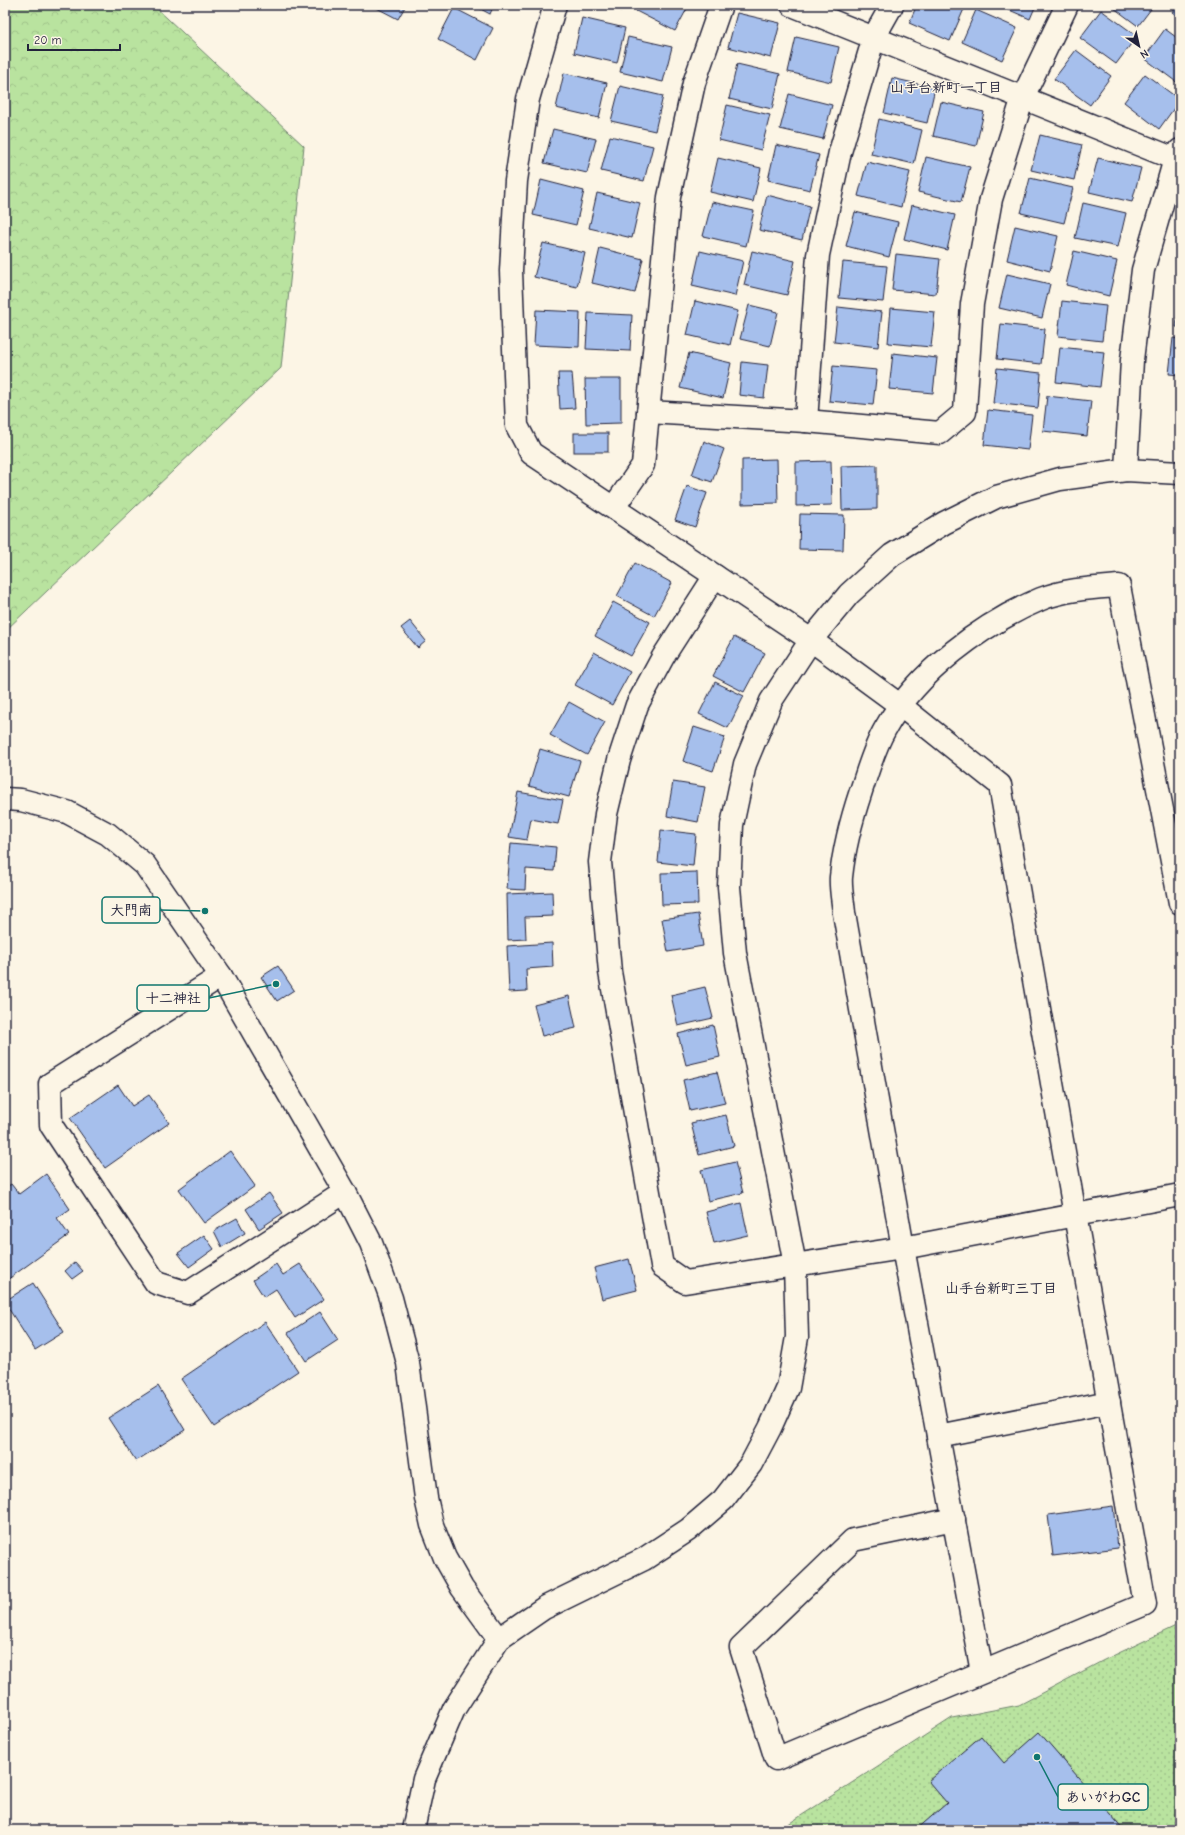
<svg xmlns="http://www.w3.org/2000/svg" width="1185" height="1835" font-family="'Comic Neue','Klee One',sans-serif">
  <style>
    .grass { fill: url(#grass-dots); stroke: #6e826d }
    .forest { fill: url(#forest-crowns); stroke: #6e826d }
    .building { fill: #a6bfec; stroke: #22223b }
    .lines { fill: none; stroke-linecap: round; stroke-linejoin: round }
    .minor-casing { stroke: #22223b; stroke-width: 25 }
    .minor { stroke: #fcf5e5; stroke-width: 22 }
    .labels { text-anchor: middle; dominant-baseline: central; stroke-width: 3; stroke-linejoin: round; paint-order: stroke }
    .neighbourhood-label { font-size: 14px; font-weight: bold; fill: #22223b; stroke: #fcf5e5 }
    .leader { fill: none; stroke: #0f766e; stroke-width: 1.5 }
    .callout-dot { fill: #0f766e; stroke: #fcf5e5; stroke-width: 1.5 }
    .callout { fill: #fcf5e5; stroke: #0f766e; stroke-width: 1.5 }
    .callout-label { font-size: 14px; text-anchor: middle; font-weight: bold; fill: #22223b }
  </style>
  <defs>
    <pattern id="grass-dots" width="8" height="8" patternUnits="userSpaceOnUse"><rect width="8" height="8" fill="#b9e39f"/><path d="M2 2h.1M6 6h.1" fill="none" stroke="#9fc28a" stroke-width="1.8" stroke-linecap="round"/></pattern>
    <pattern id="forest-crowns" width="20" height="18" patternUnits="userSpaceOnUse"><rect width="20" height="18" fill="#b9e39f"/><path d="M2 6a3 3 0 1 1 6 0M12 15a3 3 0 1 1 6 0" fill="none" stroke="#9fc28a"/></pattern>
  </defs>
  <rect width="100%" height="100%" fill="#fcf5e5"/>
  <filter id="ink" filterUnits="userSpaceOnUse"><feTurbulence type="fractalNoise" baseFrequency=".025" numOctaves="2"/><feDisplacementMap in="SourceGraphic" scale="8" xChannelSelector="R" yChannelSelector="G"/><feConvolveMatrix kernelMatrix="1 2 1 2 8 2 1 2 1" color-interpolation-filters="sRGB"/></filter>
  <g filter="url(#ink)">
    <!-- grass -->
    <polygon class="grass" points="1180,1624 1180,1830 779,1830 952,1718 1019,1705 1104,1660"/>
    <!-- forest -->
    <polygon class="forest" points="5,5 153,5 304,146 281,368 5,631"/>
    <!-- building -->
    <g class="building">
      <polygon points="371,5 406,5 398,19"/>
      <polygon points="473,5 494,5 490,14"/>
      <polygon points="611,5 624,5 621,11"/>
      <polygon points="639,5 689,5 675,31 636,11"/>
      <polygon points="917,5 956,5 964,9 950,41 909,23"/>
      <polygon points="998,5 1036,5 1030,19"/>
      <polygon points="1110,5 1154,5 1138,26"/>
      <polygon points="1177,5 1180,5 1180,18 1172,12"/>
      <polygon points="454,8 493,28 477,60 438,39"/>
      <polygon points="976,10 1017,28 1002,60 962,42"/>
      <polygon points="1101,10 1137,36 1116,64 1080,38"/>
      <polygon points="737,13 780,23 771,58 728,47"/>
      <polygon points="582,18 625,28 617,63 574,53"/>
      <polygon points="1165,29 1180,40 1179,84 1144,58"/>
      <polygon points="628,37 672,47 663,82 620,72"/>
      <polygon points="796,37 839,47 831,82 788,72"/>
      <polygon points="1076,50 1111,76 1090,105 1054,79"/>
      <polygon points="737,64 780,74 772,109 729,99"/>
      <polygon points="564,73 607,83 599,118 556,108"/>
      <polygon points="1145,74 1180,100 1159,129 1124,102"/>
      <polygon points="892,78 935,88 927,123 884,113"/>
      <polygon points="620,86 663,96 655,131 611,121"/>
      <polygon points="789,94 832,105 823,139 780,129"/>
      <polygon points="941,102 984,112 976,146 933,136"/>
      <polygon points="727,105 770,115 761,150 719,140"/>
      <polygon points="879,119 922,130 914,164 871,154"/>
      <polygon points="553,129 596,139 587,173 544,163"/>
      <polygon points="1040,135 1082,145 1074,180 1031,170"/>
      <polygon points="610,136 653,146 644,181 601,171"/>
      <polygon points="776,145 819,155 810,190 768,180"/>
      <polygon points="926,157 970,167 961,202 918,192"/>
      <polygon points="718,158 761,168 753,202 710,192"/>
      <polygon points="1098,158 1141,168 1132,202 1089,192"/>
      <polygon points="867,162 910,172 901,207 858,196"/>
      <polygon points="1030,178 1073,188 1064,223 1021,213"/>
      <polygon points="541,180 584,191 576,225 533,215"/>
      <polygon points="597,193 640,203 632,238 589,228"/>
      <polygon points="767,195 810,206 802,240 759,230"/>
      <polygon points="712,202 754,211 746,246 703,236"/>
      <polygon points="1083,203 1126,213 1118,247 1075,238"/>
      <polygon points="912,205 955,215 947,250 904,239"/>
      <polygon points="855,212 898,222 889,257 846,246"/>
      <polygon points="1015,226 1058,236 1050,271 1007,260"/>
      <polygon points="543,243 585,253 577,287 534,277"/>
      <polygon points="600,248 643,259 635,293 592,283"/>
      <polygon points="700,251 743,261 735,296 692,286"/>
      <polygon points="752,251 795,261 787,295 744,285"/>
      <polygon points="1074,251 1117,261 1109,296 1066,285"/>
      <polygon points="896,254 940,259 936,294 892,290"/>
      <polygon points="843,262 887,266 883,302 839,298"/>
      <polygon points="1007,274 1050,284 1042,318 999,308"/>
      <polygon points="1180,296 1180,327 1176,327"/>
      <polygon points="695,301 738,311 730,345 687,335"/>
      <polygon points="1062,301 1106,306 1102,341 1058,336"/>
      <polygon points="749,305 778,312 770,346 740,339"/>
      <polygon points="838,307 882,312 878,347 834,342"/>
      <polygon points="891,308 935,312 931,347 888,343"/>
      <polygon points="536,310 580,312 579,347 534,345"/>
      <polygon points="588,313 632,315 630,351 586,349"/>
      <polygon points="1001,324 1045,329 1041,364 997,359"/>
      <polygon points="1173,338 1180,339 1180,375 1169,374"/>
      <polygon points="1060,347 1104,352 1100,387 1056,382"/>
      <polygon points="689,353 731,363 723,398 680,388"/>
      <polygon points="893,353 937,358 933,393 889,389"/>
      <polygon points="742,362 768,365 764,398 739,395"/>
      <polygon points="833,366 877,370 873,405 829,401"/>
      <polygon points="997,368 1041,373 1038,408 993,403"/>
      <polygon points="558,373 572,373 575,408 560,409"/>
      <polygon points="585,379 621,379 621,423 586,424"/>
      <polygon points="1047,396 1091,401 1087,436 1043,431"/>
      <polygon points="988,410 1032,415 1028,450 984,445"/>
      <rect x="574" y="433" width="34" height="19"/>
      <polygon points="704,441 724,449 712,482 692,475"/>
      <polygon points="777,459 778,503 742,504 742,460"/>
      <polygon points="831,461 832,505 796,506 796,462"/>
      <polygon points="877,465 877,509 842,510 841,466"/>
      <polygon points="687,486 707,493 695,527 675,520"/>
      <polygon points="800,514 844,515 843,550 799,549"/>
      <polygon points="635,563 672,583 654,616 617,596"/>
      <polygon points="613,602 650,622 631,656 595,636"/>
      <polygon points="410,621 426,641 418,648 401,628"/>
      <polygon points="734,637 765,653 744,692 713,676"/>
      <polygon points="594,652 630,672 612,705 575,685"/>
      <polygon points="715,682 744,696 728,728 699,714"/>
      <polygon points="569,702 605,722 587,755 550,735"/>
      <polygon points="694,727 725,737 713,771 683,761"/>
      <polygon points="540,749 580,761 569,797 529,786"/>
      <polygon points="673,782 705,787 698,822 667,816"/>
      <polygon points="518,792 563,800 558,824 531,819 527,840 509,837"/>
      <polygon points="661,830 696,834 693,866 658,862"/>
      <polygon points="511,843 556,847 554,871 526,869 525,890 507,889"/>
      <polygon points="697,872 698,904 662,905 661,873"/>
      <polygon points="552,892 553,916 525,917 526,939 508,940 507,894"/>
      <polygon points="698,914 703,946 668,952 662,919"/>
      <polygon points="552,943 553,967 526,969 527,991 509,992 507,946"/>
      <polygon points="278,966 294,990 277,1001 261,977"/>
      <polygon points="705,987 713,1018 678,1026 671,995"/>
      <polygon points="569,996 576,1028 542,1036 534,1005"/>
      <polygon points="713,1025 720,1057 686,1065 678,1034"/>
      <polygon points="717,1072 725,1103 690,1111 683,1080"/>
      <polygon points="118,1085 132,1106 149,1095 169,1123 105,1168 70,1118"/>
      <polygon points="726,1115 734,1146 699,1155 691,1123"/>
      <polygon points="230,1151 255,1186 204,1223 179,1189"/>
      <polygon points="735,1162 743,1193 708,1201 701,1170"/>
      <polygon points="46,1174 70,1209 57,1218 69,1235 7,1280 5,1278 5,1188 11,1184 19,1194"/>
      <polygon points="269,1193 283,1213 259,1229 246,1209"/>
      <polygon points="741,1203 748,1235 714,1243 706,1212"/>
      <polygon points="237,1218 245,1233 222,1247 214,1231"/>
      <polygon points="204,1235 214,1249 189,1267 178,1253"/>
      <polygon points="629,1259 637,1290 602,1299 594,1268"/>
      <polygon points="75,1262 83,1271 72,1279 65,1271"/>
      <polygon points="276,1264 283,1275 300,1264 324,1299 295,1318 276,1289 264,1297 253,1280"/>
      <polygon points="33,1283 64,1332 35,1350 5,1303 5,1301"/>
      <polygon points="320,1312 338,1340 306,1361 288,1333"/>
      <polygon points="265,1322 298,1371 214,1427 181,1379"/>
      <polygon points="158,1386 185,1430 136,1461 108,1418"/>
      <polygon points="1113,1506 1118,1548 1053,1556 1048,1515"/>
      <polygon points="1039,1732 1124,1830 916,1830 947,1803 928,1781 981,1736 1004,1763"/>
    </g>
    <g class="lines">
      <!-- minor casing -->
      <g class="minor-casing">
        <g id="minor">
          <polyline points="555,5 528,99 516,181 511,271 517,426 531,453 811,640 901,706 1000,785 1075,1215 1145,1604 776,1759 741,1648 853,1540 954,1519"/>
          <polyline points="792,5 1175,159"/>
          <polyline points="648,412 806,421 940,433 965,412 972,304 991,199 1023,97 1067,5"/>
          <polyline points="806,421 818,255 840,152 874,37 892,5"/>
          <polyline points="1126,470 1132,360 1143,270 1175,159 1180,150"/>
          <polyline points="614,507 643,465 669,197 694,83 721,5"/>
          <polyline points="715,576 663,657 637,705 619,760 606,814 600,862 610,972 662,1266 685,1282 903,1248 1180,1195"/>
          <polyline points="5,799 21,800 67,812 108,834 145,865 221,976 345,1192 371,1243 391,1298 408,1363 426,1498 432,1525 445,1558 462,1588 499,1639"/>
          <polyline points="221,976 50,1084 51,1125 156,1283 188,1293 345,1192"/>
          <polyline points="938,1436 1109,1402"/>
          <path d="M982,1672L903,1248L844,913C843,901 840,888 841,877C844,848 852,818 861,791C868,770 874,748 885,729C917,672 982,624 1041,599C1066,589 1093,588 1119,586L1180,903"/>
          <polyline points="413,1830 424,1779 454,1709 499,1639 544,1608 644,1559 688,1530 723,1500 751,1464 770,1428 788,1388 797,1337 795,1265 735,953 729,887 732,825 745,764 771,701 811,640 849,594 892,555 944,523 996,497 1060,479 1126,470 1180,473"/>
        </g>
      </g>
      <!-- minor -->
      <use href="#minor" class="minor"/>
    </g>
  </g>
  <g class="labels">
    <!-- neighbourhood labels -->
    <g class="neighbourhood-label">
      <text x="946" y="87">山手台新町一丁目</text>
      <text x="1001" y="1288">山手台新町三丁目</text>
    </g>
  </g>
  <!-- callouts -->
  <path class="leader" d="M205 911L160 910M276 984L209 998M1037 1757L1058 1797"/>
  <g class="callout-dot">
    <circle cx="205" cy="911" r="4"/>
    <circle cx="276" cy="984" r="4"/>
    <circle cx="1037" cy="1757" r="4"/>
  </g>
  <g class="callout">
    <rect x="102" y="897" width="58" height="26" rx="4"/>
    <rect x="137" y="985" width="72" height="26" rx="4"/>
    <rect x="1058" y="1784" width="90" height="26" rx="4"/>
  </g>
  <g class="callout-label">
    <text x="131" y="915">大門南</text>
    <text x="173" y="1003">十二神社</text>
    <text x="1103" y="1802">あいがわGC</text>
  </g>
  <!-- margin -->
  <rect width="1185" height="1835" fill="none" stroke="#fcf5e5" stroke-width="20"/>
  <rect x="10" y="10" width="1165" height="1815" fill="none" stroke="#22223b" stroke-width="1.5" filter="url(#ink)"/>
  <!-- north arrow -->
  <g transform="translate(1139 46) rotate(146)" stroke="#fcf5e5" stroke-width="3" paint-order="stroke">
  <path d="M0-3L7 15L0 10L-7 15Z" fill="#22223b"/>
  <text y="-6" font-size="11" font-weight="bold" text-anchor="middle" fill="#22223b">N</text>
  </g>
  <!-- scale -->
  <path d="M28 44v6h92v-6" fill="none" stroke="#22223b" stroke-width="2"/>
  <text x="34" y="44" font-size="12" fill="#22223b" stroke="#fcf5e5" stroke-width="3" paint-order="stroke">20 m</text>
</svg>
